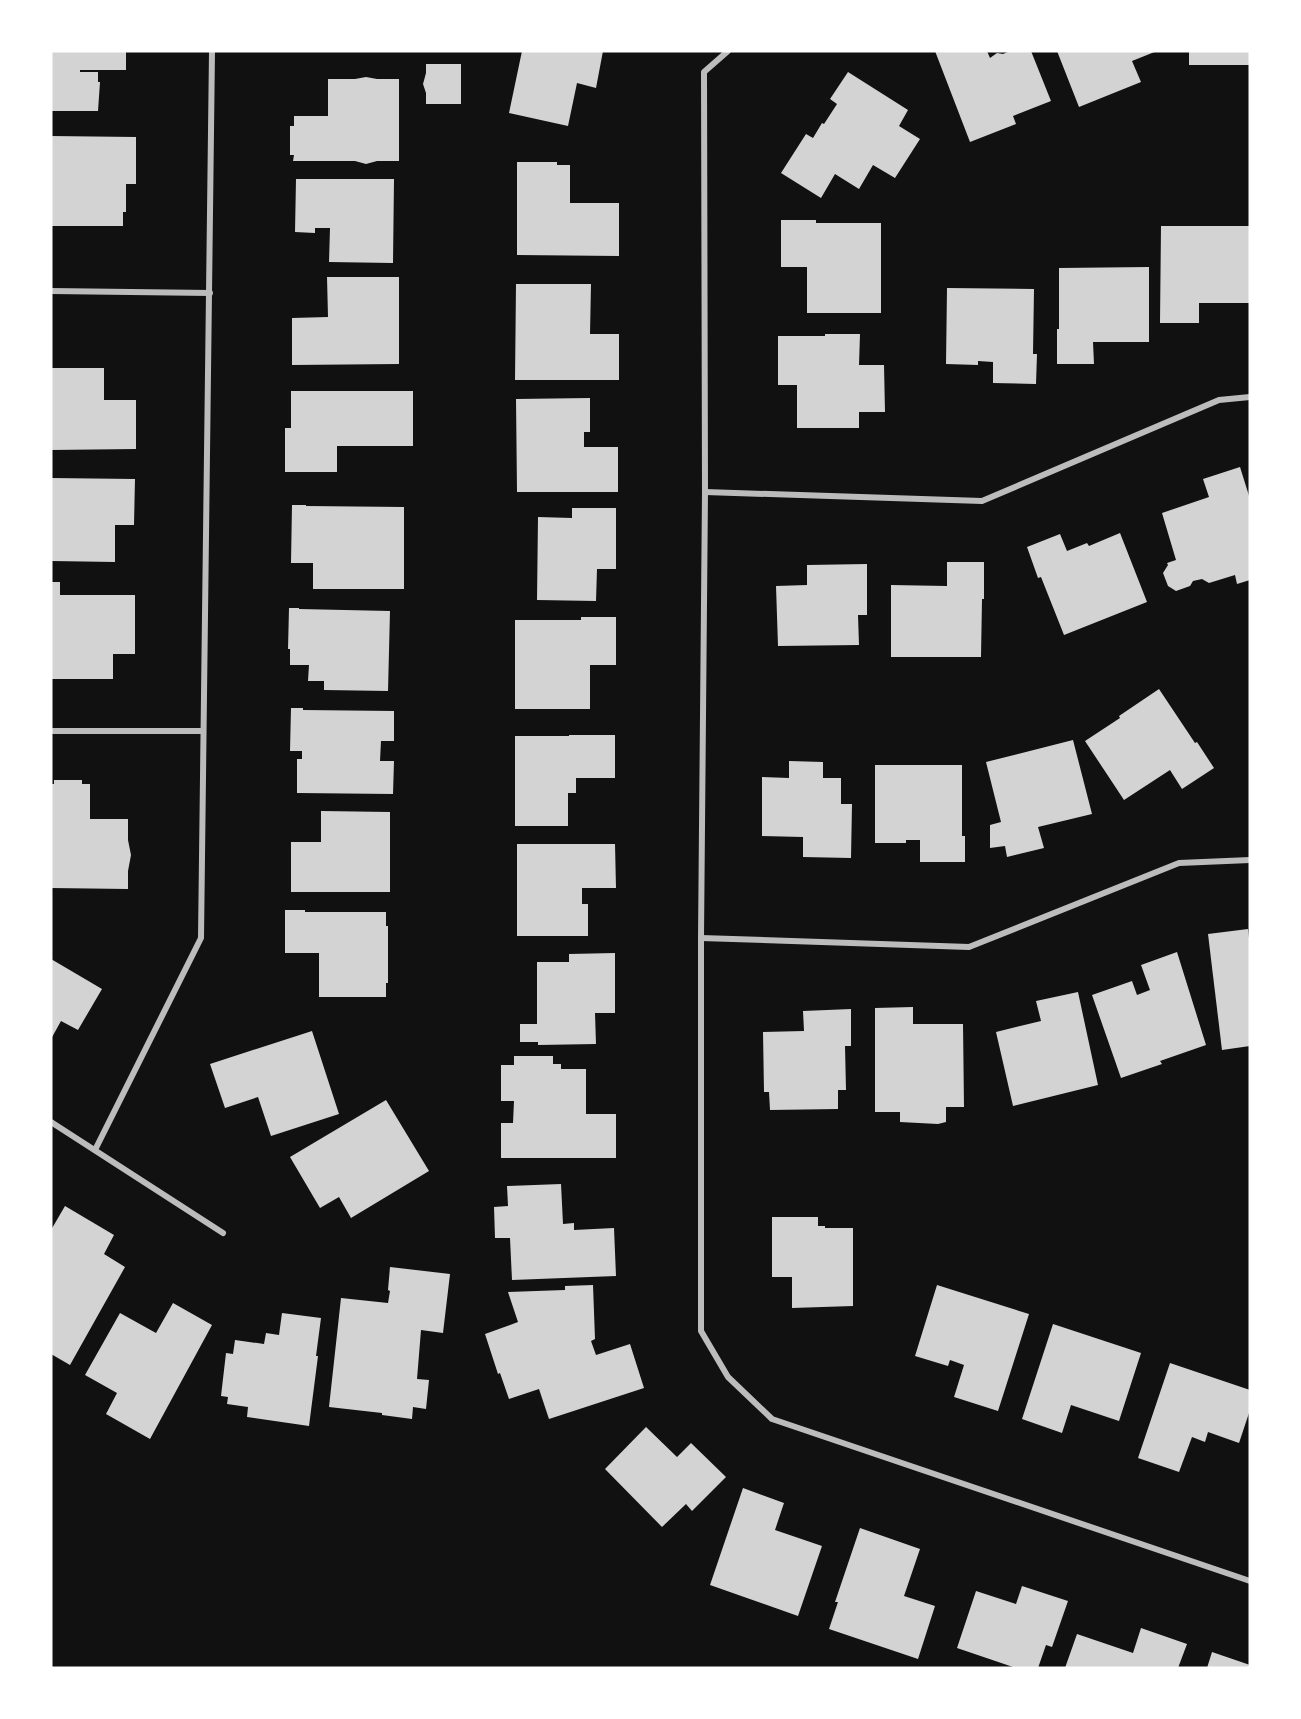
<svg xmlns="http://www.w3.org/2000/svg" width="1301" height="1719" font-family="'Roboto Condensed',sans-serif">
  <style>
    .building { fill: #d3d3d3 }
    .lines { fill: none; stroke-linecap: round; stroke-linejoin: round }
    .minor { stroke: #bcbcbc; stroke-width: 6 }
  </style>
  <rect width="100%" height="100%" fill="#111"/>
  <!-- building -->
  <g class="building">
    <polygon points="51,51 126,51 126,70 80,70 80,72 98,72 98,82 100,82 98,111 51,111"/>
    <polygon points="522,51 603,51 596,88 577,83 568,126 509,113"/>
    <polygon points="935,51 987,51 990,58 997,53 1003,54 1010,51 1031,51 1051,101 1013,116 1016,124 970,142"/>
    <polygon points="1057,51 1157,51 1132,61 1141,82 1079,107"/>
    <rect x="1189" y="51" width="61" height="14"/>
    <polygon points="426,64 461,64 461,104 426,104 426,93 423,84 426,73"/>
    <polygon points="848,72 908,110 899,126 920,139 895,178 873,165 859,189 835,174 821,198 781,173 806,134 813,138 822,123 824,124 837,104 830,99"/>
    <polygon points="366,77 377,79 399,79 399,161 377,161 366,164 355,161 293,161 294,155 290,155 290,126 294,126 294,116 328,116 328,79 355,79"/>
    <polygon points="51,136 136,137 136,184 126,184 126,212 123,212 123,226 51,226"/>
    <polygon points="517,162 557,162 557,165 570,165 570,203 619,203 619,256 517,255"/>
    <polygon points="296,179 394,179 393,263 329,262 330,228 315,228 315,233 295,232"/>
    <polygon points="781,220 816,220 816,223 881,223 881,313 807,313 807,267 781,267"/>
    <polygon points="1161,226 1249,226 1249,303 1199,303 1199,323 1160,323"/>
    <polygon points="1149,267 1149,342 1093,342 1094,364 1057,364 1057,329 1059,329 1059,268"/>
    <polygon points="327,277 399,277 399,364 292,365 292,318 328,317"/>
    <polygon points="516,284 591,284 590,334 619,334 619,380 515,380"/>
    <polygon points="947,288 1034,289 1033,354 1037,354 1036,384 993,383 993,362 978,361 978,365 946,364"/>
    <polygon points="825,334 860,334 859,365 884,365 885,412 859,412 859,428 797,428 797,385 778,385 778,336 825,336"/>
    <polygon points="51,368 104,368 104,400 136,400 136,449 51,450"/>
    <polygon points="291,391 413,391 413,446 337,446 337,472 285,472 285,428 291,428"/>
    <polygon points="590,398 590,432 584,432 584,447 618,447 618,492 517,492 516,399"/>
    <polygon points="1240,467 1250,499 1250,580 1237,584 1235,575 1209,583 1202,579 1193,581 1190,586 1176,591 1168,586 1163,573 1168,565 1167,563 1176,560 1162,513 1209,497 1203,479"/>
    <polygon points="51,478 135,479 134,525 115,525 115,562 51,561"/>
    <polygon points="292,505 306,505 306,506 404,507 404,589 313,589 313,563 291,563"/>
    <polygon points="572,508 616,508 616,569 597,569 596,601 537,600 538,517 572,518"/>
    <polygon points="1120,533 1147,602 1064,635 1041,577 1038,578 1027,547 1060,534 1067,551 1087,543 1089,546"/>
    <polygon points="947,562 984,562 984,599 982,599 981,657 891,657 891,585 947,586"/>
    <polygon points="867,564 867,615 858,615 859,645 778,646 776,586 807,585 807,565"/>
    <polygon points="51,582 60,582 60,595 135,595 135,654 113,654 113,679 51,679"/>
    <polygon points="289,608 299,608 299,609 390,611 388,691 324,690 324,681 308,681 309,665 290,665 290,649 288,649"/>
    <polygon points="581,617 616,617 616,665 590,665 590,709 515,709 515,620 581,620"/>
    <polygon points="1159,689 1195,743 1197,742 1214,768 1182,789 1170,770 1124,800 1085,741 1120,718 1119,716"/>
    <polygon points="291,708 303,708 303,710 394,711 394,741 381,741 380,761 394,761 393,794 297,793 297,759 302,759 302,751 290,751"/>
    <polygon points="569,735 615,735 615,778 576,778 576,793 568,793 568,826 515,826 515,736 569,736"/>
    <polygon points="1073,740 1092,814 1038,827 1044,848 1007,857 1005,846 990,848 990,825 1001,822 986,762"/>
    <polygon points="789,761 823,762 823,778 841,778 841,804 852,804 851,858 803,857 803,837 762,836 762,777 789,778"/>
    <polygon points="875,765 962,765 962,836 965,836 965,862 920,862 920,840 906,840 906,843 875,843"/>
    <polygon points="54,780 82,780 82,784 90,784 90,819 128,819 128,840 131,855 128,871 128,889 51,888 51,784 54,784"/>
    <polygon points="321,811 390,812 390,892 291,892 291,842 321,842"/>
    <polygon points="517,844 615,844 616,888 582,888 582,904 588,904 588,936 517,936"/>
    <polygon points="285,910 305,910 305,912 386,912 386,926 388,926 388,983 386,983 386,997 319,997 319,953 285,953"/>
    <polygon points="1248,929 1250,947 1250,1046 1222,1050 1208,934"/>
    <polygon points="1177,952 1206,1045 1160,1061 1162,1064 1121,1078 1092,995 1132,981 1137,995 1150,990 1141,965"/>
    <polygon points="615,953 615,1013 595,1013 596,1044 538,1045 538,1042 520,1042 520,1024 537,1024 537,962 569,962 569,954"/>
    <polygon points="51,959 102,989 78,1030 61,1021 51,1039"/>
    <polygon points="1078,992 1098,1085 1013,1106 996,1032 1041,1021 1036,1001"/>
    <polygon points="913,1007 913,1024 963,1024 964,1107 946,1107 946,1122 938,1124 900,1122 900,1112 875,1112 875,1008"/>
    <polygon points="851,1009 851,1046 845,1046 846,1090 838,1090 838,1109 770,1110 769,1092 764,1092 763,1032 804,1031 803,1011"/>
    <polygon points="312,1031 339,1114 271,1136 258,1097 225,1108 210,1064"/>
    <polygon points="514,1056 553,1056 553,1064 561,1064 561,1069 586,1069 586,1114 616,1114 616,1158 501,1158 501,1123 513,1123 514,1101 501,1101 501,1065 514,1065"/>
    <polygon points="386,1100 429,1171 351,1218 339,1197 320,1208 290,1157"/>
    <polygon points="561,1184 563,1224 574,1223 574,1230 614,1228 616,1276 512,1280 510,1238 495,1238 494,1207 508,1206 507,1186"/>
    <polygon points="65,1206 114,1235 104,1254 125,1267 70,1365 51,1354 51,1230"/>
    <polygon points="772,1217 818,1217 818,1226 825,1226 825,1228 853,1228 853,1306 792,1308 792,1277 772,1277"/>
    <polygon points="390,1267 450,1274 443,1333 421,1330 417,1379 429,1380 426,1409 413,1407 412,1419 382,1415 382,1413 329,1407 341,1298 388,1303 390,1291 388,1290"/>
    <polygon points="593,1285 595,1339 591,1341 596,1355 630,1344 644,1388 549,1419 539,1389 509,1399 500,1373 498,1374 485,1334 518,1322 508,1292 565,1290 565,1286"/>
    <polygon points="937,1285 1029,1314 998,1411 954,1397 964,1365 950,1360 948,1366 915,1356"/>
    <polygon points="173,1303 212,1325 150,1439 106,1414 117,1393 85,1375 120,1313 156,1333"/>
    <polygon points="282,1313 321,1318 316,1356 318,1356 309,1426 247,1417 248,1407 227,1404 228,1397 221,1396 226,1353 233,1354 235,1340 264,1344 266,1333 279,1335"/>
    <polygon points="1053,1324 1141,1353 1119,1421 1071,1405 1062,1433 1022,1419"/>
    <polygon points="1170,1363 1250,1390 1250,1410 1239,1443 1208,1432 1205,1442 1192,1437 1179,1472 1138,1458"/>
    <polygon points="646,1427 677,1457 691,1443 726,1477 692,1511 686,1504 662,1527 605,1469"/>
    <polygon points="743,1488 784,1503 775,1530 822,1546 798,1616 710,1585"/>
    <polygon points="860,1528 920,1549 904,1596 935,1606 918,1659 829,1629 838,1602 835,1602"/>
    <polygon points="1022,1586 1068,1601 1052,1647 1046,1645 1038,1668 1016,1668 957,1648 976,1591 1016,1604"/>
    <polygon points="1141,1628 1187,1644 1178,1668 1065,1668 1077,1634 1133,1653"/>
    <polygon points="1212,1652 1250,1665 1250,1668 1207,1668"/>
  </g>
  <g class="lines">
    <!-- minor -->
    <g class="minor">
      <polyline points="728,51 704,72 705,492 701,938 701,1331 728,1377 772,1419 1250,1581"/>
      <polyline points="51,291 210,293"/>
      <polyline points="705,492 982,501 1219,400 1250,397"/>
      <polyline points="51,731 203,731"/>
      <polyline points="701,938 969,947 1179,863 1250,860"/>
      <polyline points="51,1122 223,1233"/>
      <polyline points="95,1150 201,938 212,51"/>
    </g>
  </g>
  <!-- border -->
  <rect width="1301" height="1719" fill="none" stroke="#ffffff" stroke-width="105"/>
</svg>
